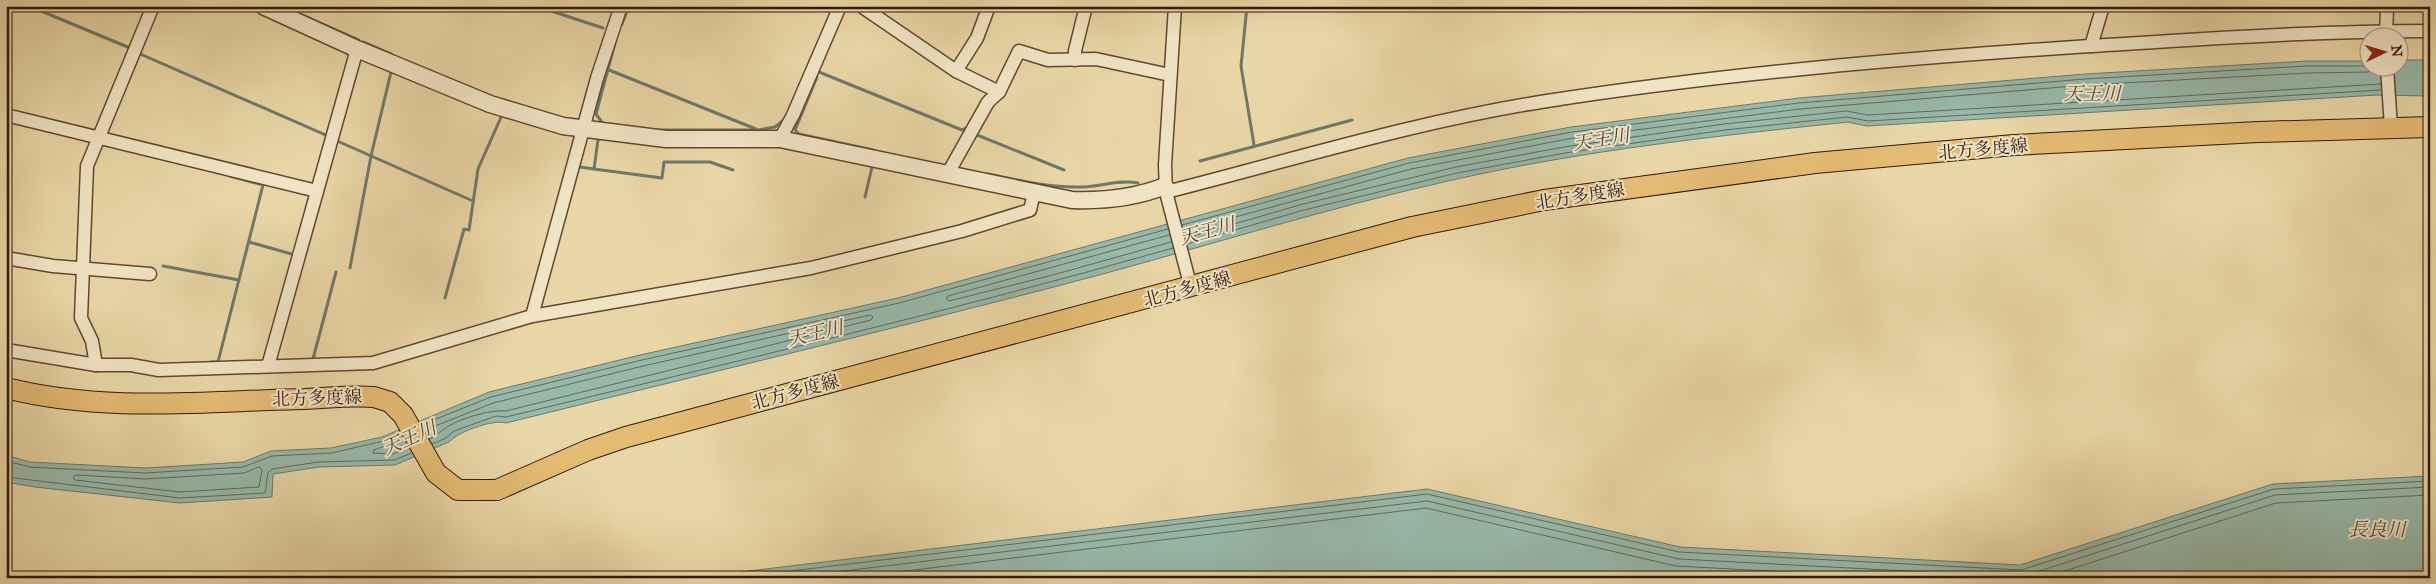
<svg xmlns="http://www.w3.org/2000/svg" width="2436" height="584" font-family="'IM FELL Great Primer','Noto Serif JP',serif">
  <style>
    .water { fill: #97b9aa; stroke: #6f796a }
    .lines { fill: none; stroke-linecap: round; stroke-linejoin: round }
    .shore { stroke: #64685a; stroke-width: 1 }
    .stream { stroke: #6f796a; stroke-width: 3 }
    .minor-casing { stroke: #604830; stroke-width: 15 }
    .tertiary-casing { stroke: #604830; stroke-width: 19 }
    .primary-casing { stroke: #321809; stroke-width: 22 }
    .minor { stroke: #f1e4c5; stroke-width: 12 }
    .tertiary { stroke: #f1e4c5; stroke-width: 16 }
    .primary { stroke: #e4bb73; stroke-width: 20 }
    .labels { text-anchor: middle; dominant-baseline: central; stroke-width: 4; stroke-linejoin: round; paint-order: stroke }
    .street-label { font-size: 18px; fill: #321809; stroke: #f1e4c5 }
    .water-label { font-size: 19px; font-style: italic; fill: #504839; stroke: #f1e4c5 }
  </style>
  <rect width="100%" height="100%" fill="#e9d6a6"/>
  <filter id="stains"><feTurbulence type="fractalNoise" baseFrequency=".004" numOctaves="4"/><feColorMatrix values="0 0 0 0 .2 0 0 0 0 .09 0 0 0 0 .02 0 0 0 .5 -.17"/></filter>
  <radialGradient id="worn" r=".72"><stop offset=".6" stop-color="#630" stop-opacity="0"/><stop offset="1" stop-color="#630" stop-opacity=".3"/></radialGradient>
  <!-- water -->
  <g class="water">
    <path d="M2399,60H2430V96L2377,95L1867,126L1848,122C1717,136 1586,150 1457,179C1320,209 1186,253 1050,288C869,335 687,378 506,423C492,419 458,432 449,442L395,465L319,467L273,474L272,497L180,503L35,487L6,482V455L30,462L146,468L243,462L271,451L331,448L382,437L489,392L640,355L898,298L1408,158L1571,127L1799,98L2085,74L2307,61H2368V68H2398Z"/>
    <polygon points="2430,476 2430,578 691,578 1427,489 1680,547 2020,565 2273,484"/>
  </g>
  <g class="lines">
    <!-- shore -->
    <g class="shore">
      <polyline points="1182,225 1409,163 1572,132 1799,103 2085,79 2307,66 2368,66"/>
      <polyline points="1184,231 1411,169 1573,138 1800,109 2086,85 2308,73 2368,72 2377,68"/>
      <polyline points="1169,235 948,296 946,299 949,301 1049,276 1171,242"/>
      <polyline points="1186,238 1303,204 1456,167 1564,147 1724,124 1846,111 1868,115 2381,84"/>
      <polyline points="1187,244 1304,210 1457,173 1565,153 1725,130 1847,117 1868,121 2381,90"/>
      <polyline points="421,425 491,397 642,360 899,303 1168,229"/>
      <path d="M425,430L493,403L643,366L870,315L873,317L871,320L506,411C493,409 461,418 449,426C442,430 438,435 429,439"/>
      <polyline points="404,439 374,450 373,453 393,454 409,447"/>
      <path d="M432,444L446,438L454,431L496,416L506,417C729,363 953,311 1173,248"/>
      <polyline points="6,461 30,467 145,473 243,467 272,456 332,453 383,441 401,434"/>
      <polygon points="259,467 262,470 259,487 180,492 75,480 73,478 76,475 146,479 244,473"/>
      <polyline points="6,477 180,498 265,493 268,473 272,469 318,462 394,460 412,453"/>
      <polyline points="733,578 1427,494 1679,552 2021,570 2274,489 2430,481"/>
      <polyline points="785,578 1427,501 1679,559 2021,577 2275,495 2430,487"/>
      <polyline points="848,578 1426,508 1676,566 1899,578"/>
      <polyline points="2043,578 2276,503 2430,495"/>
    </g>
    <!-- stream -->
    <g class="stream">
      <polyline points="29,6 130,48"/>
      <polyline points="536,6 603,28"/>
      <polyline points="1247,6 1241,66 1254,145"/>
      <polyline points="284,7 359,40"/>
      <polyline points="622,24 629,6"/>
      <polyline points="363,42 391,54"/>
      <polyline points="138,53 328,136"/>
      <polyline points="609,70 756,129"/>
      <polyline points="819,72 962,130 968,127"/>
      <polyline points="817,77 795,130 799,134 873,150"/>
      <polyline points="604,125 596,114 616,39"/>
      <polyline points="654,130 758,130 775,127 785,119"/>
      <polyline points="977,135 1064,170"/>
      <polyline points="335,140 473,201"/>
      <polyline points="598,140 594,169 662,178 664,162 710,162 733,170"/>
      <polyline points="1200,161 1352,120"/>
      <polyline points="580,167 594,169"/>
      <path d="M988,174C1018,180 1049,188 1080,187C1099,187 1121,179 1138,183"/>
      <polyline points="865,197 872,167"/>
      <polyline points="249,242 295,255"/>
      <polyline points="163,266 239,280"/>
      <polyline points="350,268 371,156 391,72"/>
      <polyline points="445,298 464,229 469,230 478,169 502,115"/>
      <polyline points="313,359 336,272"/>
      <polyline points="211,362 218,362 263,185 230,176"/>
    </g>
    <!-- minor casing -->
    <g class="minor-casing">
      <g id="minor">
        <polyline points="861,6 956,71 999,92 988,102 947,175"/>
        <polyline points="1175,6 1165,165 1166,192 1191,288"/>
        <polyline points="2386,38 2387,6"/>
        <polyline points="2091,46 2103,6"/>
        <polyline points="1075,60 1075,51 1086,6"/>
        <polyline points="2387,68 2391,127"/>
        <polyline points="956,71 977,38 989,6"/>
        <polyline points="999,92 1019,51 1048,60 1096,59 1170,75"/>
        <polyline points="6,115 317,191"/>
        <polyline points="780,139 793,115 840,6"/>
        <path d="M1166,192C1292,160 1418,121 1547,101C1727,73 1908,58 2090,46C2203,39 2316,31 2430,31"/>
        <polyline points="6,258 53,266 150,274"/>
        <polyline points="532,316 597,78 621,6"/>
        <polyline points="6,350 96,365 131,365 159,370 373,363 532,316 811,268 962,231 1030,210 1034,193"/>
        <polyline points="96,365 92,341 81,318 87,166 153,6"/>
        <polyline points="268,366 357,49"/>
      </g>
    </g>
    <!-- tertiary casing -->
    <g class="tertiary-casing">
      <path id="tertiary" d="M263,6L357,49L490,104L563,126L666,139H780L1072,200C1104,201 1135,198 1165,186"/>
    </g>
    <!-- primary casing -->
    <g class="primary-casing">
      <path id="primary" d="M6,388C105,413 205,401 305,399C328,398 351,395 374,397L390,402L403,415L436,473L458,490H497L588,450L626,437L1412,227L1544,200L1815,163L2014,145L2258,132L2430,127"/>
    </g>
    <!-- minor -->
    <use href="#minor" class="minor"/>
    <!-- tertiary -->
    <use href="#tertiary" class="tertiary"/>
    <!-- primary -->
    <use href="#primary" class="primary"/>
  </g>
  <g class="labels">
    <!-- street labels -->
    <g class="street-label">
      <text transform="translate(1983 149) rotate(-5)">北方多度線</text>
      <text transform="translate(1580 196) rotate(-9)">北方多度線</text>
      <text transform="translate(1187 289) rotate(-15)">北方多度線</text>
      <text transform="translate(795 392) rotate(-15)">北方多度線</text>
      <text transform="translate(317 398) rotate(-2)">北方多度線</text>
    </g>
    <!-- water labels -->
    <g class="water-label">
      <text x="2092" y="93">天王川</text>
      <text transform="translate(1601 139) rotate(-9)">天王川</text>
      <text transform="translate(1207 231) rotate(-15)">天王川</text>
      <text transform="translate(815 333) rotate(-13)">天王川</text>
      <text transform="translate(409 438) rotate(-24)">天王川</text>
      <text x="2377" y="529">長良川</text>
    </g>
  </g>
  <!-- margin -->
  <rect width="2436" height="584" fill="none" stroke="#e9d6a6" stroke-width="25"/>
  <rect x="8" y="8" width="2421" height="569" fill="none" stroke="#321809" stroke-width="2.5"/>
  <rect x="12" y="12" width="2411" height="559" fill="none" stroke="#321809"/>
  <!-- north arrow -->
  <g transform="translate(2384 52) rotate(85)"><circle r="24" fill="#f1e4c5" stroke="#a5927a"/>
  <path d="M0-4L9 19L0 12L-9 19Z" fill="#8f2418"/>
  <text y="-8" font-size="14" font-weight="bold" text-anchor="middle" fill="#321809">N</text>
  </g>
  <rect width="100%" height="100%" filter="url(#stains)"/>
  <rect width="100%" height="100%" fill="url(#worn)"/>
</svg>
